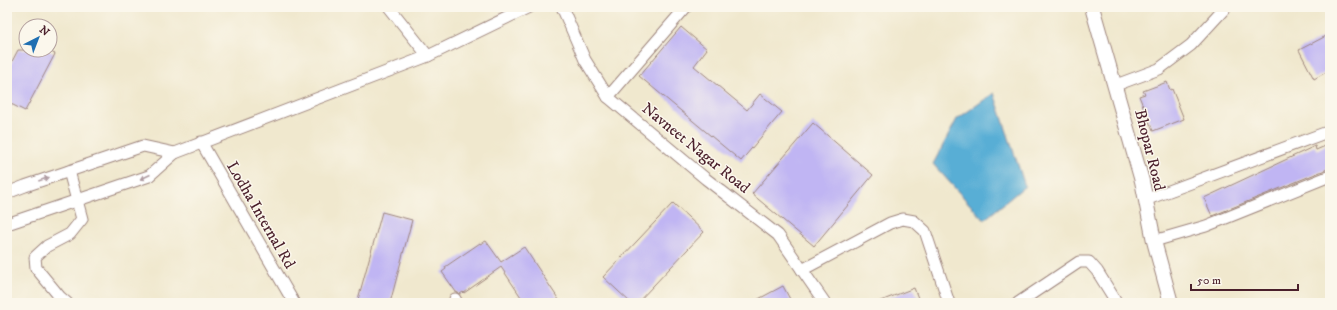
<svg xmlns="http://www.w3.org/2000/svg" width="1337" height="310" font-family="'IM FELL DW Pica',serif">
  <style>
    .water { fill: #59aed5; stroke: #526680 }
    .building { fill: #c0b5f3 }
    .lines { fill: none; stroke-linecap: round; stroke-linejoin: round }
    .minor-casing { stroke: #9d847c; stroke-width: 13 }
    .tertiary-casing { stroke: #9d847c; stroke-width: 16 }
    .minor { stroke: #fff; stroke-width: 11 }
    .tertiary { stroke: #fff; stroke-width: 14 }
    .oneway { fill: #ae9aa0 }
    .labels { text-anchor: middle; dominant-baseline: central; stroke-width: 3; stroke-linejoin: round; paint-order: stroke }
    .street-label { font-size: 16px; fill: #4a1f2b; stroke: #fbf7ec }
  </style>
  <rect width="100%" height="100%" fill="#fbf7ec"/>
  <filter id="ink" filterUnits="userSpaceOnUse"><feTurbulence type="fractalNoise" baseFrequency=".025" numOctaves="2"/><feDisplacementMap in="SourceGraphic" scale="8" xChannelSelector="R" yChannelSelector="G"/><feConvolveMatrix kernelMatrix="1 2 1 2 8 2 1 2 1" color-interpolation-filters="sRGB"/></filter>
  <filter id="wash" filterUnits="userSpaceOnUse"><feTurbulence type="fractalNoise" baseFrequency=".012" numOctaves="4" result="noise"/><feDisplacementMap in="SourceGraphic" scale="16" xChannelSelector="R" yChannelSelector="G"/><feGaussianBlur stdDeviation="0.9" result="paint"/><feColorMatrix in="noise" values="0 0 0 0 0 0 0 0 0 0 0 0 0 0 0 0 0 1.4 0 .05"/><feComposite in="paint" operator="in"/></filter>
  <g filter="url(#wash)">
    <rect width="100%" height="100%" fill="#f0e8ce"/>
    <!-- water -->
    <polygon class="water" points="994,93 1025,186 984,220 933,164 957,119"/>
    <g id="blocks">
      <!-- building -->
      <g class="building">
        <polygon points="681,27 707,49 694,66 747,110 760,94 782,112 741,161 639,76"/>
        <polygon points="1330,34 1330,64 1326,67 1328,71 1314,79 1299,50"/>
        <polygon points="18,50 47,50 55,54 25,111 7,102 7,71"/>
        <polygon points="1167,82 1170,90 1172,89 1184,119 1153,131 1139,96 1145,94 1143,91"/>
        <polygon points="813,123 873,175 814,246 752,194"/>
        <polygon points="1330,144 1330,168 1212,216 1204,198 1315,146 1316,150"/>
        <polygon points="673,203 704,232 637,303 631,303 603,277"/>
        <polygon points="382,212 412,220 390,303 357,303"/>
        <polygon points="486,241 501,262 524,247 561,303 525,303 501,267 464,293 463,292 460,294 456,292 442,272 446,269 445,267 480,243 480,244"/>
        <polygon points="783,286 792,303 751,303"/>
        <polygon points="914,288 920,303 878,303 878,302"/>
      </g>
    </g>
  </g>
  <g filter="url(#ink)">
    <use href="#blocks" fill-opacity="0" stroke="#9d847c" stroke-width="1"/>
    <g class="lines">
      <!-- minor casing -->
      <g class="minor-casing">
        <g id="minor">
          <polyline points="389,7 428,56"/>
          <polyline points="562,7 585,60 608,97 706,179 778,235 825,303"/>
          <polyline points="1116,85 1159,69 1191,45 1226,7"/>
          <polyline points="608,97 686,7"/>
          <polyline points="201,142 294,303"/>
          <polyline points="7,193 25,186 143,146 175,153"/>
          <polyline points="1145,200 1330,131"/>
          <polyline points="7,224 149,176 175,153 428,56 529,7"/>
          <polyline points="1154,241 1206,226 1330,176"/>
          <polyline points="802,270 890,223 903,219 914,221 925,231 949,303"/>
          <polyline points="455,299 457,303"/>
          <polyline points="67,303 60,297 36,268 35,257 47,246 70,234 82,219 69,171"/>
          <polyline points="1018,303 1079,262 1089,262 1097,271 1117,303"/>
        </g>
      </g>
      <!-- tertiary casing -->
      <g class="tertiary-casing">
        <polyline id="tertiary" points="1092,7 1142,181 1154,241 1171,303"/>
      </g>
      <!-- minor -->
      <use href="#minor" class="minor"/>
      <!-- tertiary -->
      <use href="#tertiary" class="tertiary"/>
    </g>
    <!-- one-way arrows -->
    <defs><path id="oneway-solid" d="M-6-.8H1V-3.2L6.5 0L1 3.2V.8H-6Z"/></defs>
    <g class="oneway">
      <use href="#oneway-solid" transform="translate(145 177) rotate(156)"/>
      <use href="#oneway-solid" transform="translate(44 179) rotate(-19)"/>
    </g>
  </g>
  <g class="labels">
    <!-- street labels -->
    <g class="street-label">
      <text transform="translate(696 148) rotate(39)">Navneet Nagar Road</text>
      <text transform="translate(1150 150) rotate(76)">Bhopar Road</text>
      <text transform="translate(261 215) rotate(60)">Lodha Internal Rd</text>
    </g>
  </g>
  <!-- margin -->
  <rect width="1337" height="310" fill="none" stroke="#fbf7ec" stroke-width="24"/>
  <!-- north arrow -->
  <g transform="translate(38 38) rotate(42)"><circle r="19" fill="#fbf7ec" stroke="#b4a19f"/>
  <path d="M0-3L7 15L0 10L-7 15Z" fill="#1f6fb2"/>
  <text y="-6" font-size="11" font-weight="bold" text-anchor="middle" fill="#4a1f2b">N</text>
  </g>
  <!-- scale -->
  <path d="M1191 284v6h107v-6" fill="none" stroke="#4a1f2b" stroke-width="2"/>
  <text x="1197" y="284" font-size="12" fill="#4a1f2b" stroke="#fbf7ec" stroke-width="3" paint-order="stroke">50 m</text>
</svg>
